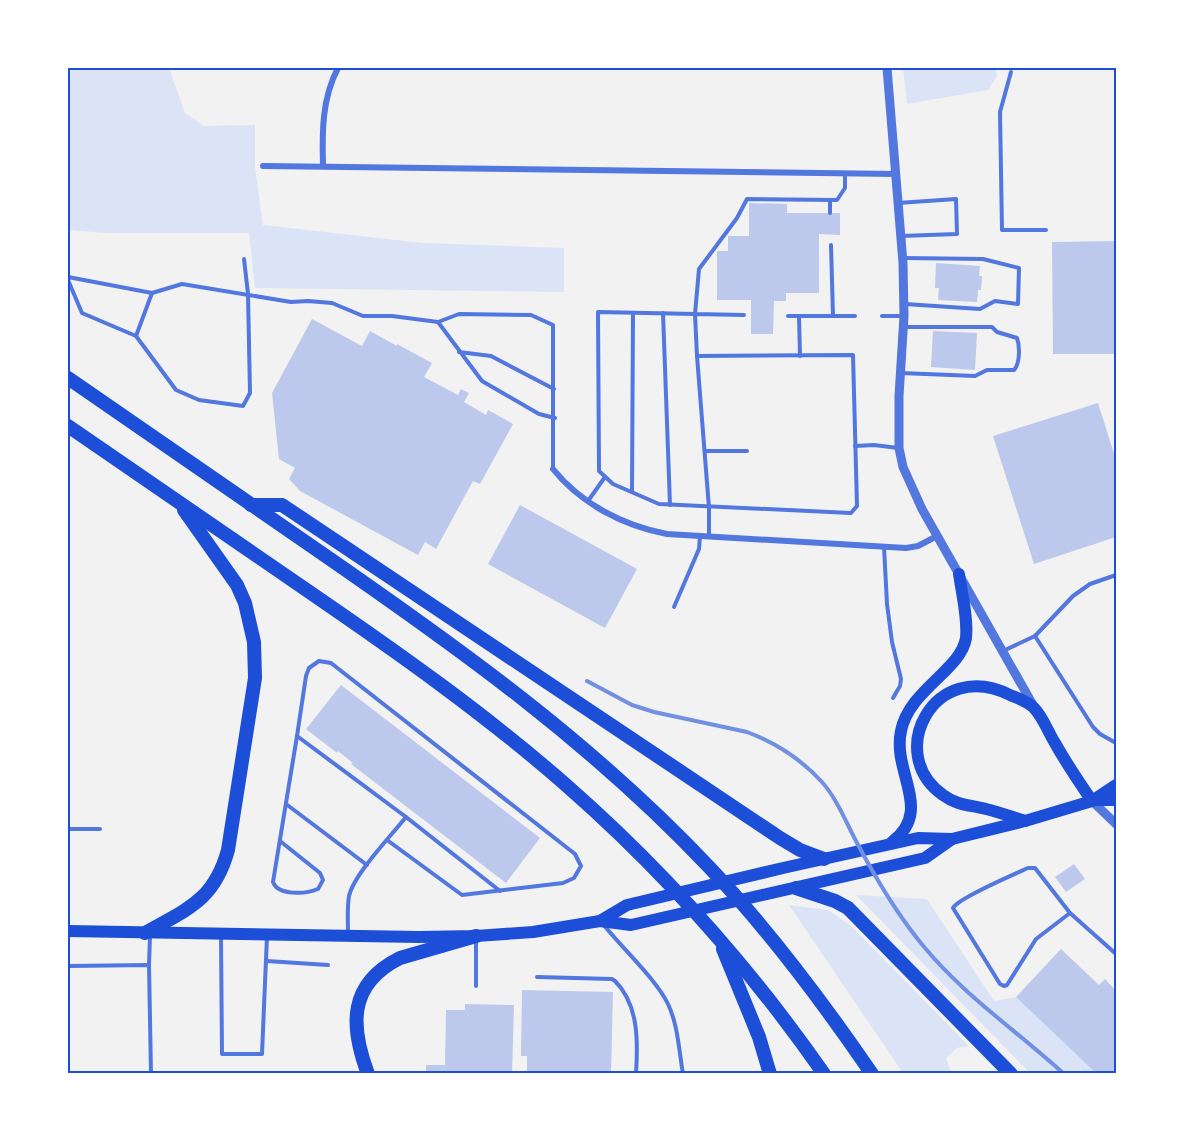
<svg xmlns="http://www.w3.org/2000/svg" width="1184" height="1141" font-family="'Varela Round',sans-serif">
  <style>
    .green { fill: #dbe4f7 }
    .building { fill: #bdc9ec }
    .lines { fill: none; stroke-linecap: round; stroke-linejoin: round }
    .service { stroke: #5277de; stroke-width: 4 }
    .minor { stroke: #5277de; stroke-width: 6 }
    .tertiary { stroke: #5277de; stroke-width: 9 }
    .primary { stroke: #1d4ed8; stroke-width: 12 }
    .motorway { stroke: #1d4ed8; stroke-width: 14 }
    .rail { stroke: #7290e2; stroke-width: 4 }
    .neatline { fill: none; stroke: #1d4ed8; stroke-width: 2 }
  </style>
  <rect width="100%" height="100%" fill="#f2f2f2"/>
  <!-- green -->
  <g class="green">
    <polygon points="72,68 169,68 185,113 204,126 255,125 255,167 263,225 423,243 564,248 564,292 255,288 249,233 106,233 68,230 68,85"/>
    <polygon points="903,68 995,68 997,76 988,90 907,104"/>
    <polygon points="856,895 927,899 994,1001 1016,997 1097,1073 1030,1073"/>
    <polygon points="789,905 828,910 851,926 969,1046 957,1048 946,1058 951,1073 903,1073"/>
  </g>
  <!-- building -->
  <g class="building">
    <polygon points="749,203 787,204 787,213 840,213 840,235 819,234 819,293 786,293 786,301 774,301 773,334 751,334 751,300 717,300 717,251 728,251 728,236 749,236"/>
    <polygon points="1116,241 1116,354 1053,354 1052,242"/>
    <polygon points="936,263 980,266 979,276 982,276 981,290 978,290 977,302 938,300 939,288 935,288"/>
    <polygon points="312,319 362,346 370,331 397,346 397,344 432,363 424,377 458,395 461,389 469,393 464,402 486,415 488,410 513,424 480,484 473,481 436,549 425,542 418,555 300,491 289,479 295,468 279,459 272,393"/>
    <polygon points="933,331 977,333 975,370 931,367"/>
    <polygon points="1098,403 1116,460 1116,537 1034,564 993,436"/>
    <polygon points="520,505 637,569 605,628 488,564"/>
    <polygon points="341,685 540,838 506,883 351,764 353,763 338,751 337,753 306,729"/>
    <polygon points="1074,864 1085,879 1066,892 1055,877"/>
    <polygon points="1061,949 1099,985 1105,979 1116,991 1116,1074 1097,1074 1016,997"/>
    <polygon points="522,990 613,992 611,1074 521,1074 521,1071 527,1071 527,1056 521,1056"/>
    <polygon points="465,1004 514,1005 512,1074 426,1074 426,1065 445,1065 446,1010 465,1010"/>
  </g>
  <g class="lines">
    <!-- service -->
    <g class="service">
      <polyline points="1011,72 1000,112 1002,230 1046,230"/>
      <polyline points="830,200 830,213"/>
      <polyline points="898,203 956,199 957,234 901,236"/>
      <polyline points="831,245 833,316"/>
      <polyline points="903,258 983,259 1019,268 1018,304 995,301 980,309 905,304"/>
      <polyline points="68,277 152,293 136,336"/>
      <polyline points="68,280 82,313 136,336 176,390 199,400 243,406 250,393 248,294 244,259"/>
      <polyline points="152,293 182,284 291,302 308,301 332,303 363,316 392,316 438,322 459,314 531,315 553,325 553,469"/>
      <polyline points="663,313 670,505"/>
      <path d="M744,315C695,314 647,313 598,312L599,471L613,484L659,504L851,513L857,506L853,355L697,356L695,314L699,269L737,218L747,199L837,200L845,188V174"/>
      <polyline points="788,316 855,316"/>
      <polyline points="799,316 800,356"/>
      <polyline points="882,316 904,316"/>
      <polyline points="438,322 482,381 539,414 555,418"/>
      <polyline points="459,352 491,356 554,389"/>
      <polyline points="697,356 709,508 709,536"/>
      <path d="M901,373L975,376L987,370H1014C1020,364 1020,346 1017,338L997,332L992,327H905"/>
      <polyline points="855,446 874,445 898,448"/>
      <polyline points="705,451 747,451"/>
      <polyline points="632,492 633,313"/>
      <polyline points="588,501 605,477"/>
      <polyline points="884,547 887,604 892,642 901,679 900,686 893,698"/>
      <polyline points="674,607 699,549 700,536"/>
      <polyline points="1035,636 1073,596 1090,584 1116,575"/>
      <polyline points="1003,651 1035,636 1093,727 1100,734 1116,743"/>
      <polyline points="286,804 367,865"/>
      <polyline points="406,817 500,891"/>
      <polyline points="68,829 100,829"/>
      <path d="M280,841L320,873L323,880L318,889C306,894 278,896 273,882L297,736"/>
      <path d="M1070,913L1036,939L1007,985L1004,986L1000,984L953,908C958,898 1015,874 1028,868H1035L1070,913L1116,954"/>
      <path d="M603,924C621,947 656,979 668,1004C678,1025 679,1051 683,1074"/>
      <path d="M348,933C348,922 347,908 349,896C354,874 391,836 406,817L297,736L306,676L309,668L319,661L331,663L575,854L581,866L574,878L563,883L462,895L387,840"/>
      <polyline points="221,937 222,1054 262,1054 267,936"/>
      <polyline points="267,961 328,965"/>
      <polyline points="149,965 150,936"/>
      <polyline points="68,966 149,965 151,1074"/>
      <path d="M537,977L612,979L615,981C639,1005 638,1042 636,1074"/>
      <polyline points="476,986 476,940"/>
    </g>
    <!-- minor -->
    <g class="minor">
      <path d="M323,165C322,132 322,98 338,68"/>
      <polyline points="263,166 896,174"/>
      <path d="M553,469C581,504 624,526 667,534L906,548L918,546L937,536"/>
    </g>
    <!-- tertiary -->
    <g class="tertiary">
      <polyline points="887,68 903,263 904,316 899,396 899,448 903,467 922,509 1033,705"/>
      <polyline points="1092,801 1116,824"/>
    </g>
    <!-- primary -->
    <g class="primary">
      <polyline points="1093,800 1116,800"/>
      <path d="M1025,821C1012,817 999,812 986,809C970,805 956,805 943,795C884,754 934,657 1010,695C1017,698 1029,702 1034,708C1043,717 1048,732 1055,743C1066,763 1079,782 1092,801"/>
      <path d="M892,842C934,810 892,773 901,731C909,690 961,670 966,638C968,618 962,595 959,574"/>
      <polyline points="600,921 627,905 783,868 918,838 952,839 1025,821 1092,801 1116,785"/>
      <polyline points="68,931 419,937 476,936 533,932 600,921 631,925 925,858 952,839"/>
    </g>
    <!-- motorway -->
    <g class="motorway">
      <path d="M68,378C152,436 236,494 320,552C459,648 592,743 709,867C769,930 822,1001 872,1074"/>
      <path d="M68,426C148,481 228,536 308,591C397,652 485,714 566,785C663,870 750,968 824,1074"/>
      <polyline points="251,505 282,505 780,838 800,850 824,859"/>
      <polyline points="796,888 835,901 848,908 1011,1074"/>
      <path d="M145,933C187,909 214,901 228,850L255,678L254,642L245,603L237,585L184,510"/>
      <polyline points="723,949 759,1037 770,1074"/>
      <path d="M368,1074C350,1026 348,984 400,958L476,936"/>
    </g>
    <!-- rail -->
    <path class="rail" d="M587,681L632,705L654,712L747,732C776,743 801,759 822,782C837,799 846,822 856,841C876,879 897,915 925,948C965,996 1018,1032 1064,1074"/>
  </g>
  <!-- border -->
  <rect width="1184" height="1141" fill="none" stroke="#ffffff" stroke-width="138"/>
  <rect x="69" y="69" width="1046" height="1003" class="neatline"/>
</svg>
